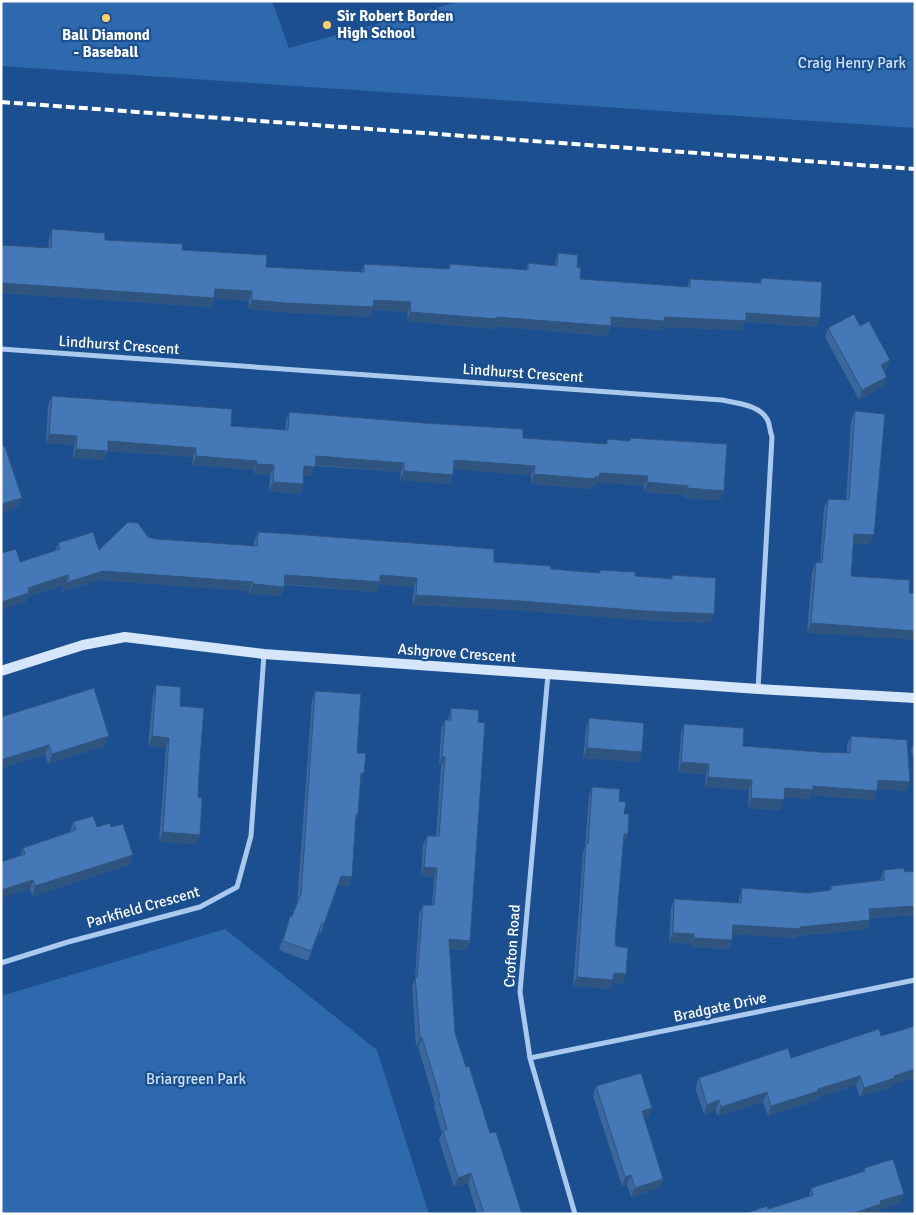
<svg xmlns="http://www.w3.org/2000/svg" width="916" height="1215" font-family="Signika,sans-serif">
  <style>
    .green { fill: #2e69ad }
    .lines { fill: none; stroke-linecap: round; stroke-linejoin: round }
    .street { stroke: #a9c9ee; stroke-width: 5 }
    .secondary { stroke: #d6e6fa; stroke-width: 10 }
    .rail { stroke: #fff; stroke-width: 4; stroke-dasharray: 9 4; stroke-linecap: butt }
    .wall { fill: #3a679d }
    .shaded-wall { fill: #305480 }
    .building { fill: #4478b7; stroke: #305480 }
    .poi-dot { fill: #ffd166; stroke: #1b4f8f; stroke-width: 2 }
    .labels { text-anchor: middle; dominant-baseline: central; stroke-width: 4.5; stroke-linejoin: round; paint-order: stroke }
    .poi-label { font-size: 15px; font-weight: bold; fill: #fff; stroke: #1b4f8f; text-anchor: start }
    .park-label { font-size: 15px; fill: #cfe3fa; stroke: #1b4f8f }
    .street-label { font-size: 15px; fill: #fff; stroke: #1b4f8f }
  </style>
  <rect width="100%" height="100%" fill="#1b4f8f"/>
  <!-- green -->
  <g class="green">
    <polygon points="1,1 272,1 289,48 461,1 915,1 915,128 1,66"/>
    <polygon points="225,929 377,1050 429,1214 1,1214 1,996"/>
  </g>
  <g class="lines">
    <!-- street -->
    <g class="street">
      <path d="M1,349L722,400C737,403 761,405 768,421C770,426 770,432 772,437L758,689"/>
      <polyline points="548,674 520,992 530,1058 575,1214"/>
      <polyline points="1,963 68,942 200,907 237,887 251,836 264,654"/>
      <polyline points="530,1058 915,980"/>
    </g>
    <!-- secondary -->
    <polyline class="secondary" points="1,671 83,645 125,637 264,654 758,689 915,698"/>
    <!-- rail -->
    <polyline class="rail" points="1,102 915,169"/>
  </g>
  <!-- wall -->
  <g class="wall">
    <polygon points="52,229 105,240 182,250 266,267 361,272 364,264 448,269 450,264 526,270 528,263 554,266 555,262 558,253 577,267 580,279 687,287 690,279 759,283 761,278 820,318 816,327 745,322 742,330 662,327 661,330 611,326 607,336 494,326 493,329 407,321 408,312 372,310 370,317 282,312 248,309 249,301 214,298 211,307 1,293 1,245 48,248 49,238"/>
    <polygon points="860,326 887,370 884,371 884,386 859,400 825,337 828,328"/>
    <polygon points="52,396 231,426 285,430 286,421 289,412 523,438 606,444 607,439 630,441 631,438 721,500 684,498 684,495 644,492 644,486 597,482 596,486 592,486 591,489 531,484 531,475 454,469 450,484 400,480 401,472 315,466 312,476 304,476 303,484 300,494 269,491 270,475 254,474 254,470 192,465 193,457 108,451 104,460 73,458 74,445 46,443 48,405"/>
    <polygon points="855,411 870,544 853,543 807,633 812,572 816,562 820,563 824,508 828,499 846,500 851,421"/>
    <polygon points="258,532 551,569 599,573 600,570 635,576 671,578 672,575 714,614 710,623 642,620 516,610 412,605 414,587 379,584 377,592 285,585 281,596 249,594 249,591 100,580 62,592 64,585 28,596 26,602 20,562 55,551 58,543 99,550 148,537 156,539 254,546 254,541"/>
    <polygon points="156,685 180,706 199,774 198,797 200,835 196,844 159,842 166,747 148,746 153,695"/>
    <polygon points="315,691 357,753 364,773 360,783 358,814 356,819 352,877 349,886 338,885 321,933 319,932 308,961 279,950 290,916 292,916 297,903 312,700"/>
    <polygon points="451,708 470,941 466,950 449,949 455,1033 466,1067 490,1133 522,1214 477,1214 468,1183 454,1187 439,1140 442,1133 434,1107 435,1104 418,1047 416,1047 412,987 415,979 419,914 423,905 432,905 434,877 421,876 423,845 427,836 436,836 441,766 439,766 441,729 445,720 448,720"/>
    <polygon points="1,717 109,736 105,746 48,764 45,754 1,768"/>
    <polygon points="589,718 642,752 638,762 583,758 586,728"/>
    <polygon points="684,724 743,746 833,753 847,753 847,745 851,736 910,782 906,791 877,789 874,800 811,795 809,799 784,797 780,810 748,808 749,790 705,787 706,774 678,772 681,734"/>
    <polygon points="914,741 915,741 915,764 911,750"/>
    <polygon points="592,787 619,801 624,814 628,834 624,844 623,844 615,940 616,946 623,984 612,983 610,989 573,986 583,853 585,846 589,796"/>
    <polygon points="73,822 97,827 111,827 133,855 129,865 32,896 30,889 1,898 1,862 21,855 23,848 70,832"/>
    <polygon points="884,870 905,872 915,871 915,915 870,918 867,929 797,936 797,938 732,934 732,940 729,949 690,947 691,944 669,942 671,909 674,899 738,903 739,898 742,888 808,893 829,891 831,886 880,880"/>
    <polygon points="791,1058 892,1085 891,1087 860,1097 856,1085 817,1098 816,1101 768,1116 763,1102 718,1116 716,1110 704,1114 695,1088 699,1078"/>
    <polygon points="596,1086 652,1108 648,1117 644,1118 663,1179 660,1188 631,1197 627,1185 622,1186 593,1096"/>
    <polygon points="864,1168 900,1204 879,1210 878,1214 749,1214 750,1212 768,1209 809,1196 811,1188 863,1172"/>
  </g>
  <!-- shaded-wall -->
  <g class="shaded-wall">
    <polygon points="1,283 215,289 252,291 249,301 214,298 211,307 1,293"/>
    <polygon points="252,300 374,300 411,302 408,312 372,310 370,317 282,312 248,309"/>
    <polygon points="410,312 496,317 611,326 607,336 494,326 493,329 407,321"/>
    <polygon points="746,313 820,318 816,327 745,322 742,330 662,327 661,330 608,326 611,317"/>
    <polygon points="890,360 887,370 877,374 881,365"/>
    <polygon points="887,377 884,386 859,400 862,390"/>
    <polygon points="49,434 77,436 74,445 46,443"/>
    <polygon points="108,441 196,448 193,457 108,451 104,460 73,458 76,449"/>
    <polygon points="196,456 257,461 254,470 192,465"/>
    <polygon points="316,456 404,463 401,472 313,465"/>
    <polygon points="454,460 535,466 531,475 451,469"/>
    <polygon points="257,464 274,465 270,475 254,474"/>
    <polygon points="304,466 315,467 312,476 301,476"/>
    <polygon points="404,471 453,475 450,484 400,480"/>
    <polygon points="600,473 648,476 644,486 597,482 596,486 592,486 591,489 531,484 534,474 595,477"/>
    <polygon points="273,482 303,484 300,494 269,491"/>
    <polygon points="647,482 688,486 684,495 644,492"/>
    <polygon points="687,488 724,491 721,500 684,498"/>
    <polygon points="22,498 18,507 1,513 1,504"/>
    <polygon points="854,534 874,535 870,544 851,543"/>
    <polygon points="103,571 253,582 249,591 100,580 62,592 64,585 28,596 26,602 1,610 1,602 28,588 68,575 66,583"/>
    <polygon points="285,575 380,575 417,578 414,587 379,584 377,592 282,584"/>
    <polygon points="253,584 284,587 281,596 249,594"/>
    <polygon points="416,595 520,601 714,614 710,623 642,620 516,610 412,605"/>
    <polygon points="811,623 915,631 915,640 807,633"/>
    <polygon points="109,736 105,746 48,764 52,754"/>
    <polygon points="152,736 169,738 166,747 148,746"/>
    <polygon points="49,745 45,754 1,768 1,760"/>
    <polygon points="587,748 642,752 638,762 583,758"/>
    <polygon points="442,757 445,757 441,766 439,766"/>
    <polygon points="681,762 709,764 706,774 678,772"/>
    <polygon points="361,773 364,773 361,783 358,782"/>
    <polygon points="708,777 752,780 749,790 705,787"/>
    <polygon points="878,780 910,782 906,791 874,789"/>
    <polygon points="813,786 877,791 874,800 811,795 809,799 781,797 785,788"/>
    <polygon points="751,798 784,800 780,810 748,808"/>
    <polygon points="163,832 200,835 196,844 159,842"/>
    <polygon points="624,834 628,834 624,844 621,844"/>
    <polygon points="133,855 129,865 32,896 35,886"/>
    <polygon points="424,867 437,868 434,877 421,876"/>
    <polygon points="341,876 352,877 349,886 338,885"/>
    <polygon points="33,880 30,889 1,898 1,890"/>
    <polygon points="915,906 915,915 866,918 869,909"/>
    <polygon points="870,920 867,929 797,936 797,938 730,934 733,925 800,927"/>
    <polygon points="673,933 694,934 691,944 669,942"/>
    <polygon points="694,938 732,940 729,949 690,947"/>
    <polygon points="449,939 470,941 466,950 445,948"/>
    <polygon points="614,973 626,974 623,984 612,983 610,989 573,986 577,977"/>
    <polygon points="420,1038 422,1038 418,1047 416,1047"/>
    <polygon points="915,1069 915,1078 892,1085 891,1087 860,1097 864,1088 894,1076"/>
    <polygon points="860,1076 856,1085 817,1098 816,1101 768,1116 771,1106 818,1089"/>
    <polygon points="767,1092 763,1102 718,1116 721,1107"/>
    <polygon points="719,1100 716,1110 704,1114 707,1105"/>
    <polygon points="652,1108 648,1117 638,1120 642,1111"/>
    <polygon points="471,1173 468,1183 454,1187 458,1178"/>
    <polygon points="631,1175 627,1185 622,1186 625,1177"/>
    <polygon points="663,1179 660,1188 631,1197 635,1188"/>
    <polygon points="904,1194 900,1204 879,1210 878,1214 851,1214 880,1201"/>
  </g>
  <!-- building -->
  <g class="building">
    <polygon points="52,229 105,233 105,240 183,244 182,250 267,255 266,267 364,272 364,264 449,269 450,264 528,270 528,263 557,266 558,253 578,255 577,267 581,268 580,279 690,287 690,279 761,283 761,278 822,282 820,318 746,313 746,321 665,317 664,321 611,317 611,326 496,317 496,319 410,312 411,302 374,300 373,307 285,303 252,300 252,291 215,289 214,298 1,283 1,245 51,248"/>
    <polygon points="854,314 860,326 869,321 890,360 881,365 887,377 862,390 828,328"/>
    <polygon points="52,396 232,409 231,426 288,430 289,412 424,423 523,429 523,438 607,444 607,439 630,441 631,438 727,444 724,491 687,488 688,486 647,482 648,476 600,473 599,477 595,477 595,479 534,474 535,466 454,460 453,475 404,471 404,463 316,456 315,467 304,466 303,484 273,482 274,465 257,464 257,461 196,456 196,448 108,441 108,451 76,449 77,436 49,434"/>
    <polygon points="855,411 885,414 874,535 854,534 851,576 910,580 909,593 915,593 915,631 811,623 816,562 822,563 828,499 849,500"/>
    <polygon points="1,444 5,447 22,498 1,504"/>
    <polygon points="128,522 138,523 148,537 156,539 257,546 258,532 292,534 494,549 494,562 551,566 551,569 600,573 600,570 635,572 635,576 672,579 672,575 716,578 714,614 645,611 520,601 416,595 417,578 380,575 380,582 285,575 284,587 253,584 253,582 103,571 65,583 69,579 68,575 28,588 29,593 1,602 1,553 16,549 20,562 60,549 58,543 93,532 99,550"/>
    <polygon points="156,685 181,687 180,706 204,708 199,774 198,797 202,798 200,835 163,832 169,738 152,736"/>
    <polygon points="94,688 109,736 52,754 49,745 1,760 1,717"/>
    <polygon points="315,691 361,694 357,753 366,753 364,773 361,773 358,814 356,814 352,877 341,876 324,924 322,923 311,951 283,941 290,916 292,916 301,894"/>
    <polygon points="451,708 479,710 478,722 485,723 470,941 449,939 455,1033 466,1067 469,1066 490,1133 496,1132 522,1214 484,1214 471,1173 458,1178 443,1131 447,1129 438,1098 440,1097 422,1038 420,1038 415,977 417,977 423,905 434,905 437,868 424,867 427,836 439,836 445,757 442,757 445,720 451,720"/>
    <polygon points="589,718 644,723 642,752 587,748"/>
    <polygon points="684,724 744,728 743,746 833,753 833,752 850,753 851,736 907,740 910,782 878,780 877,791 813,786 813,790 785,788 784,800 751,798 752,780 708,777 709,764 681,762"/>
    <polygon points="592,787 620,789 619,801 626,802 624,814 629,814 628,834 624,834 615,940 616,946 628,948 626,974 614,973 613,980 577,977 586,843 588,844"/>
    <polygon points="93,816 97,827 110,823 111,827 123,824 133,855 35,886 33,880 1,890 1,862 25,854 23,848 76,830 73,822"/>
    <polygon points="904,868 905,872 915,871 915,906 869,909 870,920 800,927 800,929 733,925 732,940 694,938 694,934 673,933 674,899 741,903 742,888 808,893 831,890 831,886 884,880 884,870"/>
    <polygon points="915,1026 915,1069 894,1076 895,1078 864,1088 860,1076 818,1089 819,1091 771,1106 767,1092 721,1107 719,1100 707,1105 699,1078 788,1048 791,1058 879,1029 881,1036"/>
    <polygon points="641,1073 652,1108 642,1111 663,1179 635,1188 631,1175 625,1177 596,1086"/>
    <polygon points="893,1159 904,1194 880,1201 881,1204 851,1214 750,1214 750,1212 767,1206 768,1209 813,1195 811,1188 865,1171 864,1168"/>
  </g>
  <!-- markers -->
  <g class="poi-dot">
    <circle cx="106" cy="18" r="5"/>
    <circle cx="327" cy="25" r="5"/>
  </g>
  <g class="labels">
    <!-- poi labels -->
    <g class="poi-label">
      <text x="337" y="16">Sir Robert Borden<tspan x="337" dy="17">High School</tspan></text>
      <text x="106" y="35" text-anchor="middle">Ball Diamond<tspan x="106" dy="17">- Baseball</tspan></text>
    </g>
    <!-- park labels -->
    <g class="park-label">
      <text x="852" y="63">Craig Henry Park</text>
      <text x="196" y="1079">Briargreen Park</text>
    </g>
    <!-- street labels -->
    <g class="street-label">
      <text transform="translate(119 345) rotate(4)">Lindhurst Crescent</text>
      <text transform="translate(523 373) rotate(4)">Lindhurst Crescent</text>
      <text transform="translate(457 653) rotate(4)">Ashgrove Crescent</text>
      <text transform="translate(143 907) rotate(-16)">Parkfield Crescent</text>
      <text transform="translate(512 946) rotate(-86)">Crofton Road</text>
      <text transform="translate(720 1007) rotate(-12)">Bradgate Drive</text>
    </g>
  </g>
  <!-- border -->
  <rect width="916" height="1215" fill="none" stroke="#ffffff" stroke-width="5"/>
</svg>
